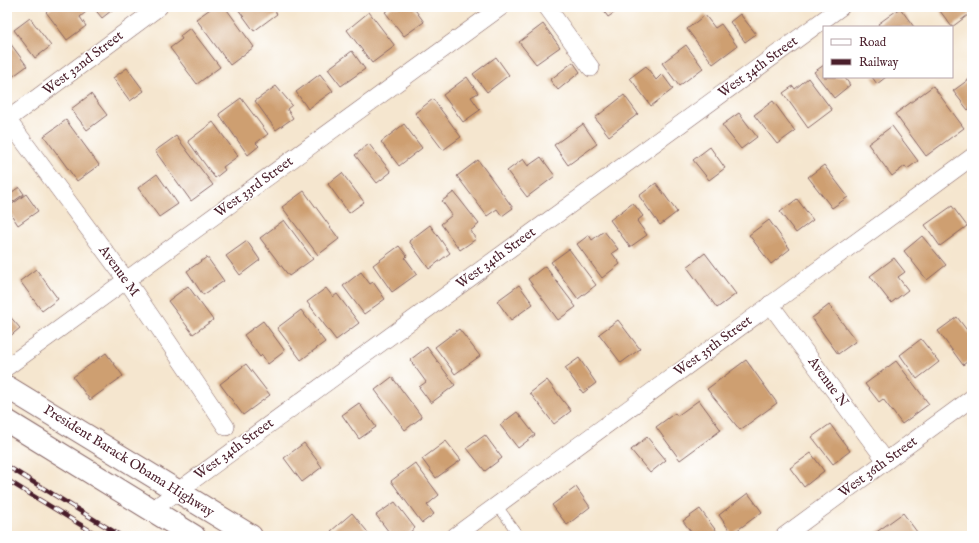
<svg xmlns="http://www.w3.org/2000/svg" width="979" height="543" font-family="'IM FELL English',serif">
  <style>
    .building { fill: #ce9f71 }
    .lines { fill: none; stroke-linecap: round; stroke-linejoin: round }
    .lane-casing { stroke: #866564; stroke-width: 10 }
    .street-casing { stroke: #866564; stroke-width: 18 }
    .secondary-casing { stroke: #866564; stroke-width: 24 }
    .lane { stroke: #fff; stroke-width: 9 }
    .street { stroke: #fff; stroke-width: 17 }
    .secondary { stroke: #fff; stroke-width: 22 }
    .rail-casing { stroke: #4a1f2b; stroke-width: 4.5 }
    .rail { stroke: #fff; stroke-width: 3; stroke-dasharray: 9; stroke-linecap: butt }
    .labels { text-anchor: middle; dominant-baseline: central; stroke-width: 3; stroke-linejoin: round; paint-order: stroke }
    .street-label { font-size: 14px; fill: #4a1f2b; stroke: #fff }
  </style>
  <rect width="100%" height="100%" fill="#fff"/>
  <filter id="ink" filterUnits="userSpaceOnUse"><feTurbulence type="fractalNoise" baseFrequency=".025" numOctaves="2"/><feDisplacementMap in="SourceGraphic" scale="8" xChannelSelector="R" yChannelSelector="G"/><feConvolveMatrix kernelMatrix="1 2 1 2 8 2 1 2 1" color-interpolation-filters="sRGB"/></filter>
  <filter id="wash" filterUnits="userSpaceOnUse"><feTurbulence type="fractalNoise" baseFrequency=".012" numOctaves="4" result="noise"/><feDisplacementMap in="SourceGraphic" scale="16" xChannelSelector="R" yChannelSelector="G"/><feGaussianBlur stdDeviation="0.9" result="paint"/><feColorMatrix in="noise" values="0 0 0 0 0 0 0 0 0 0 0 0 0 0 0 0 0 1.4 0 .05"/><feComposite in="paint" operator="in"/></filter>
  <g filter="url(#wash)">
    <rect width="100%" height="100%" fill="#f5e6cf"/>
    <g id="blocks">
      <!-- building -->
      <g class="building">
        <polygon points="53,7 83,7 86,12 80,17 86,26 67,40 46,12"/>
        <polygon points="93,7 116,7 102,18"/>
        <polygon points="213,7 225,7 254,47 230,65 196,19"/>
        <polygon points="240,7 272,7 277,14 254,31 238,9"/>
        <polygon points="392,7 413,7 424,22 404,36 385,12"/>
        <polygon points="601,7 623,7 608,17"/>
        <polygon points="937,7 972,7 972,12 952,27"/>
        <polygon points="900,8 914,27 880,27 878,24"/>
        <polygon points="369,12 395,46 372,63 347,30"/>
        <polygon points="740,14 756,34 745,42 730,22"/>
        <polygon points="705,15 715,28 721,24 737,46 713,64 687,29"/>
        <polygon points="30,18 51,46 35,58 14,30"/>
        <polygon points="543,24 560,47 536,64 519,42"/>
        <polygon points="190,28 220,67 197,84 170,48 182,39 180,36"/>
        <polygon points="7,39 27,66 8,80 7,78"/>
        <polygon points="686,45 703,68 679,86 662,63"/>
        <polygon points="352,51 365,69 341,86 328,69"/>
        <polygon points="496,57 509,75 487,92 473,74"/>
        <polygon points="573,62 580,72 558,90 550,80"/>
        <polygon points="824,65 824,77 847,77 845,78 850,85 834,98 814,72"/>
        <polygon points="646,66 656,80 662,74 673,89 651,106 630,78"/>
        <polygon points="127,68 144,91 130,101 113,78"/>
        <polygon points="320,74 333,91 308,109 296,92"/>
        <polygon points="467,77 478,93 471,97 480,110 463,122 443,95"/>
        <polygon points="872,77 886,77 877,84"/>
        <polygon points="972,77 972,106 968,110 953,91"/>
        <polygon points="808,78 832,110 808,128 783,93 793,86 795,89"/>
        <polygon points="276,86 292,105 287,109 293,118 276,130 255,101"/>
        <polygon points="933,86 964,128 926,156 895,114"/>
        <polygon points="91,94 107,115 87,130 71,109"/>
        <polygon points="624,95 638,114 609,136 595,118"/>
        <polygon points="241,98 268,134 256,143 259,146 248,155 219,114"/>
        <polygon points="433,99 461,137 443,150 415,113"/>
        <polygon points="773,101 795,131 777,144 754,115"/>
        <polygon points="739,113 757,137 741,149 722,125"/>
        <polygon points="66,120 99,165 77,181 44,136"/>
        <polygon points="213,122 238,156 223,167 225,170 215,178 188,141"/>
        <polygon points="404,124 422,148 399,166 381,142"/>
        <polygon points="583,124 597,144 568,165 554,145"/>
        <polygon points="892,126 918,161 907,169 905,166 892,176 868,144"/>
        <polygon points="176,136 213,185 191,201 155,151"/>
        <polygon points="369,144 391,172 377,183 355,155"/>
        <polygon points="710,147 725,168 709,180 693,160"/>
        <polygon points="541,157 555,176 527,197 507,171 523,159 528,166"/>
        <polygon points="478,160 513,208 502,216 497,209 487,216 457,176"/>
        <polygon points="824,165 848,197 832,208 808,177"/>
        <polygon points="342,173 364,202 349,213 328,184"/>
        <polygon points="157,174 178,204 159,217 138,188"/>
        <polygon points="656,183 677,212 660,225 639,196"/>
        <polygon points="19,187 24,194 10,204 7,196"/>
        <polygon points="304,191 339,239 318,255 282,207"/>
        <polygon points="454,192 479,224 470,231 476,239 460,250 441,224 452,215 442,201"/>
        <polygon points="26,194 38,211 18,225 7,208"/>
        <polygon points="797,199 813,220 796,233 780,212"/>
        <polygon points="633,203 643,216 637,221 647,235 630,247 610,220"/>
        <polygon points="952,206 967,226 940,246 925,225"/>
        <polygon points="284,220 313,259 289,276 260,238"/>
        <polygon points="769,220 790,249 771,264 749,235"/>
        <polygon points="430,225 450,253 429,269 409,241"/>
        <polygon points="604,231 618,249 612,253 620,264 602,278 577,244 589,235 592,240"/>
        <polygon points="922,236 946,265 927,280 904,251"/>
        <polygon points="247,241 260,260 240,275 226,256"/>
        <polygon points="399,246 407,256 405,258 417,274 392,292 373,265"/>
        <polygon points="569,249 596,285 578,299 551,262"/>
        <polygon points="705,253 736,294 717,308 687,267"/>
        <polygon points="207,257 224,281 203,295 187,271"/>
        <polygon points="894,258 905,272 898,277 908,290 891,303 870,276"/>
        <polygon points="545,266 576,307 558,320 528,279"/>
        <polygon points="36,269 58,299 42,311 20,281"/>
        <polygon points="361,272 370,284 373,282 385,299 364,314 343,286"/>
        <polygon points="519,285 533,304 511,320 497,301"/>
        <polygon points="188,286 213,320 193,334 168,301"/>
        <polygon points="326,288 333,297 337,294 359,323 336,340 307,302"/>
        <polygon points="829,305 856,341 838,354 812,318"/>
        <polygon points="301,310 325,342 301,360 277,328"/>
        <polygon points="7,313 20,328 8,338 7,337"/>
        <polygon points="957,317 972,337 972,358 963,365 938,331"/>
        <polygon points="618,320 640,349 621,363 599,334"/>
        <polygon points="263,321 285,351 268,364 262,355 260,357 244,335"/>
        <polygon points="459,329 480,356 455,374 435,347"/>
        <polygon points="921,339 939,362 917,379 900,355"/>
        <polygon points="427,347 455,385 431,403 419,387 426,382 410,360"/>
        <polygon points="106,353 123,376 90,400 73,377"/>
        <polygon points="579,358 596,383 583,393 565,368"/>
        <polygon points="746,360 777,403 740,430 707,389"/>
        <polygon points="896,361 929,404 902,424 883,399 879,402 865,384"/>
        <polygon points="246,364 270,395 243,415 220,384"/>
        <polygon points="392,377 422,417 405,430 375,390"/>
        <polygon points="547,380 571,411 554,424 530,393"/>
        <polygon points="699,400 721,430 680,460 656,427 675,413 677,416"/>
        <polygon points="359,403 376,427 359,439 342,415"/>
        <polygon points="517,412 535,435 518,448 500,425"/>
        <polygon points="830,424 850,451 833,464 812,437"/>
        <polygon points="485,435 502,458 485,471 467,448"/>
        <polygon points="647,437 666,460 650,473 631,450"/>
        <polygon points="446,441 461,460 436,478 422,459"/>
        <polygon points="304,443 322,467 302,482 284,458"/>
        <polygon points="811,453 824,471 804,487 790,468"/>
        <polygon points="415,463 439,495 427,505 434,514 422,523 391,481"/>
        <polygon points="576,487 590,507 567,525 552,505"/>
        <polygon points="748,493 762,512 732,534 719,515"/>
        <polygon points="395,502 415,528 405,536 392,536 376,515"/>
        <polygon points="700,509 720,536 694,536 683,521"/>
        <polygon points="352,513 371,536 335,536 331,531"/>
        <polygon points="903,513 920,536 871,536"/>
      </g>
    </g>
  </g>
  <g filter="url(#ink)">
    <use href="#blocks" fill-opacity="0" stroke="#866564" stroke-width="1"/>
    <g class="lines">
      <!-- lane casing -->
      <g class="lane-casing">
        <polyline id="lane" points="497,505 519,536"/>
      </g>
      <!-- street casing -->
      <g class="street-casing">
        <g id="street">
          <polyline points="547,7 591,68"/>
          <polyline points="7,119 127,281 226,427"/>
          <polyline points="7,120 159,7"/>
          <polyline points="770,304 886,461"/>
          <polyline points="7,367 501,7"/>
          <polyline points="152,510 841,7"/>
          <polyline points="455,536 972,157"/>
          <polyline points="784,536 972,398"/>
        </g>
      </g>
      <!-- secondary casing -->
      <g class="secondary-casing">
        <g id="secondary">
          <polyline points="7,387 251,536"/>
          <polyline points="7,421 194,536"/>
        </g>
      </g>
      <!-- lane -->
      <use href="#lane" class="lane"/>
      <!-- street -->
      <use href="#street" class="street"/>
      <!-- secondary -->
      <use href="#secondary" class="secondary"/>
      <!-- rail casing -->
      <g class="rail-casing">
        <g id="rail">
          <polyline points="7,466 121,536"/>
          <polyline points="7,480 99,536"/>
        </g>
      </g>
      <!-- rail -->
      <use href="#rail" class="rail"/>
    </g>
  </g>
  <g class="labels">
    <!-- street labels -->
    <g class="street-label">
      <text transform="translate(83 63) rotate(-37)">West 32nd Street</text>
      <text transform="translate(758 67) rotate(-36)">West 34th Street</text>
      <text transform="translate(254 187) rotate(-36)">West 33rd Street</text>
      <text transform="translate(496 258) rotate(-36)">West 34th Street</text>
      <text transform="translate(119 271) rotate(54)">Avenue M</text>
      <text transform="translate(713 346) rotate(-36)">West 35th Street</text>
      <text transform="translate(828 382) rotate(54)">Avenue N</text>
      <text transform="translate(234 449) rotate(-36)">West 34th Street</text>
      <text transform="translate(129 461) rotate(32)">President Barack Obama Highway</text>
      <text transform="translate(878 467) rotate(-36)">West 36th Street</text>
    </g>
  </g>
  <!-- margin -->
  <rect width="979" height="543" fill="none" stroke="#fff" stroke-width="24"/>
  <!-- legend -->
  <rect x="823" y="26" width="130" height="52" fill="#ffffff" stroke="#b7a5aa"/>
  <rect x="831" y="39" width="20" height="6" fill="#ffffff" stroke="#b7a5aa"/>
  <text x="859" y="46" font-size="12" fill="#4a1f2b">Road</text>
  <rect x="831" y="59" width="20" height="6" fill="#4a1f2b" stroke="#b7a5aa"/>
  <text x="859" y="66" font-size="12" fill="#4a1f2b">Railway</text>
</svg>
